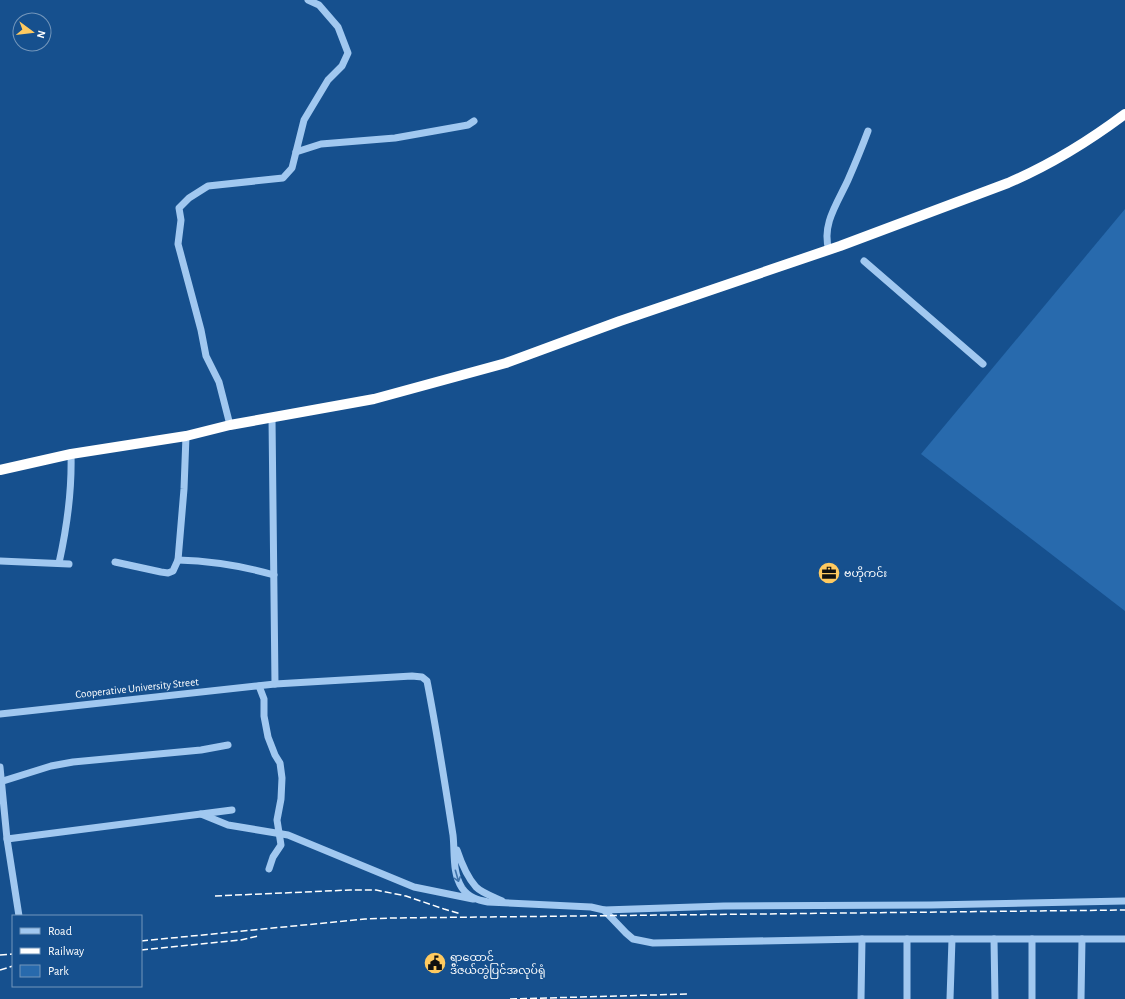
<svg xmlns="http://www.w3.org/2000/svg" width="1125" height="999" font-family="'Alegreya Sans','Noto Sans Myanmar',sans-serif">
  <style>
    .green { fill: #286aad }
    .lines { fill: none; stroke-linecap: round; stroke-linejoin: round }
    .minor { stroke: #a1c8f0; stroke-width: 7 }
    .highway { stroke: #fff; stroke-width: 10 }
    .rail { stroke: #fff; stroke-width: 1.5; stroke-dasharray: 7 3; stroke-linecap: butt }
    .oneway { stroke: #4074ab }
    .labels { text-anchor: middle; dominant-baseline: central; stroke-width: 3; stroke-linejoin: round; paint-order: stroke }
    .poi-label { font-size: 11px; fill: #fff; stroke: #16508e; text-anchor: start }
    .street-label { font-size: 11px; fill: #fff; stroke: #16508e }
  </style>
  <rect width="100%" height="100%" fill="#16508e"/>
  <!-- green -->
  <polygon class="green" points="1125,209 1125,611 921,454"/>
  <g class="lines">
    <!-- minor -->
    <g class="minor">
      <polyline points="296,152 321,144 395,138 468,125 474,121"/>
      <path d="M829,250C821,225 838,202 848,180C855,164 862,147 868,131"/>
      <polyline points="864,261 983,364"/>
      <polyline points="272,418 275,684"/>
      <polyline points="230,425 219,382 206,356 201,330 178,244 181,220 179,208 189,198 208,186 283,178 292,168 304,120 328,80 342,66 348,53 338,27 319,5 308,0"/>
      <path d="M178,560C210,561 243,566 274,575"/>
      <polyline points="0,561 69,564"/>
      <polyline points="115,562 161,572 168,573 173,571 178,560 184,489 186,436"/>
      <path d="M59,563C67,527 72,491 71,454"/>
      <polyline points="259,686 264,699 264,716 268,737 275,755 280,763 282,778 281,799 277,820 281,845 273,857 269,869"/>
      <path d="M0,714L275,684L412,676L422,677L427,681C437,732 445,784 453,835C455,852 452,873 462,888C469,898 478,900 488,902L591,907L604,910L626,933L633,939L653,943L862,939H1125"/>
      <polyline points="0,767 7,839 19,916"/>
      <polyline points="0,782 51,766 73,762 201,750 228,745"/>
      <polyline points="201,814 228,825 288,835 414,887 473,899"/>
      <polyline points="7,839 232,810"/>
      <path d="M457,850C461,862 467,877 476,887C482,893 494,897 502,901"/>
      <polyline points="604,910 724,906 931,905 1125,901"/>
      <polyline points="994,939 995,999"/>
      <polyline points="861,999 862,939"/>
      <polyline points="907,999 907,939"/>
      <polyline points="950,999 952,939"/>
      <polyline points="1032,999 1032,939"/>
      <polyline points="1081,999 1082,939"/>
    </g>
    <!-- highway -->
    <path class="highway" d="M0,470L71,454L186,436L230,425L374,399L506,363L620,321L840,246L1008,183C1050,165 1089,141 1125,114"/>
    <!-- rail -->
    <g class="rail">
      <polyline points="215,896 350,890 376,890 406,896 444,909 461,914"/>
      <polyline points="141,941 365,919 392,918 1125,910"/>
      <polyline points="141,950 241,940 258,936"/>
      <polyline points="0,955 13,954"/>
      <polyline points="0,970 13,966"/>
      <polyline points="510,999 689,994"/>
    </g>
  </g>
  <!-- one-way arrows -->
  <defs><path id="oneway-shaft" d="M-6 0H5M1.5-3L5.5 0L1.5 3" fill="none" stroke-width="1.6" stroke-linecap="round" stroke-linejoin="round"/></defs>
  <use class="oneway" href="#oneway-shaft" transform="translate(457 876) rotate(74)"/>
  <!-- icons -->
  <defs>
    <g id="office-disc" transform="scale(1.15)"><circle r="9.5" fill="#ffca60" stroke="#16508e"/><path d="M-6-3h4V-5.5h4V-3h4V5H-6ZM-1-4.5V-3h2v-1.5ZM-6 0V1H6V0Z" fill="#111"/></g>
    <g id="civic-disc" transform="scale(1.15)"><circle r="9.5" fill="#ffca60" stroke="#16508e"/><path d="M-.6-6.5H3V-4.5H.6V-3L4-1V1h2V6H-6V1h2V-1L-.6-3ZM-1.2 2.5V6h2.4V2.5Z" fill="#111"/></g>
  </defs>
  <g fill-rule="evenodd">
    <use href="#office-disc" x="829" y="573"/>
    <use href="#civic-disc" x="435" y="963"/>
  </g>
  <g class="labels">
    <!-- poi labels -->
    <g class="poi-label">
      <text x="844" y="573">ဗဟိုကင်း</text>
      <text x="450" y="957">ရွာထောင်<tspan x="450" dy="13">ဒီဇယ်တွဲပြင်အလုပ်ရုံ</tspan></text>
    </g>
    <!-- street labels -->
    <g class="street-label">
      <text transform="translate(137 688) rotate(-6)">Cooperative University Street</text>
    </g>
  </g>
  <!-- legend -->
  <rect x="12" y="915" width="130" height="72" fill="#16508e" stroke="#7396bb"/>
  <rect x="20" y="928" width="20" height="6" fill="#a1c8f0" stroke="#7396bb"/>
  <text x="48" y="935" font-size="12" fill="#ffffff">Road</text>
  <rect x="20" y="948" width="20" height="6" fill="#ffffff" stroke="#7396bb"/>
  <text x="48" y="955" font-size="12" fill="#ffffff">Railway</text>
  <rect x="20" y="965" width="20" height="12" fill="#286aad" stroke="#7396bb"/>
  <text x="48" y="975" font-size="12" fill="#ffffff">Park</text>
  <!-- north arrow -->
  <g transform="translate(32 32) rotate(105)"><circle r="19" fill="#16508e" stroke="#7396bb"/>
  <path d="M0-3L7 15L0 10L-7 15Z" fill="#ffca60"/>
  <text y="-6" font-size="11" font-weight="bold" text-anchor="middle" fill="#ffffff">N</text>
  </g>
</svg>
